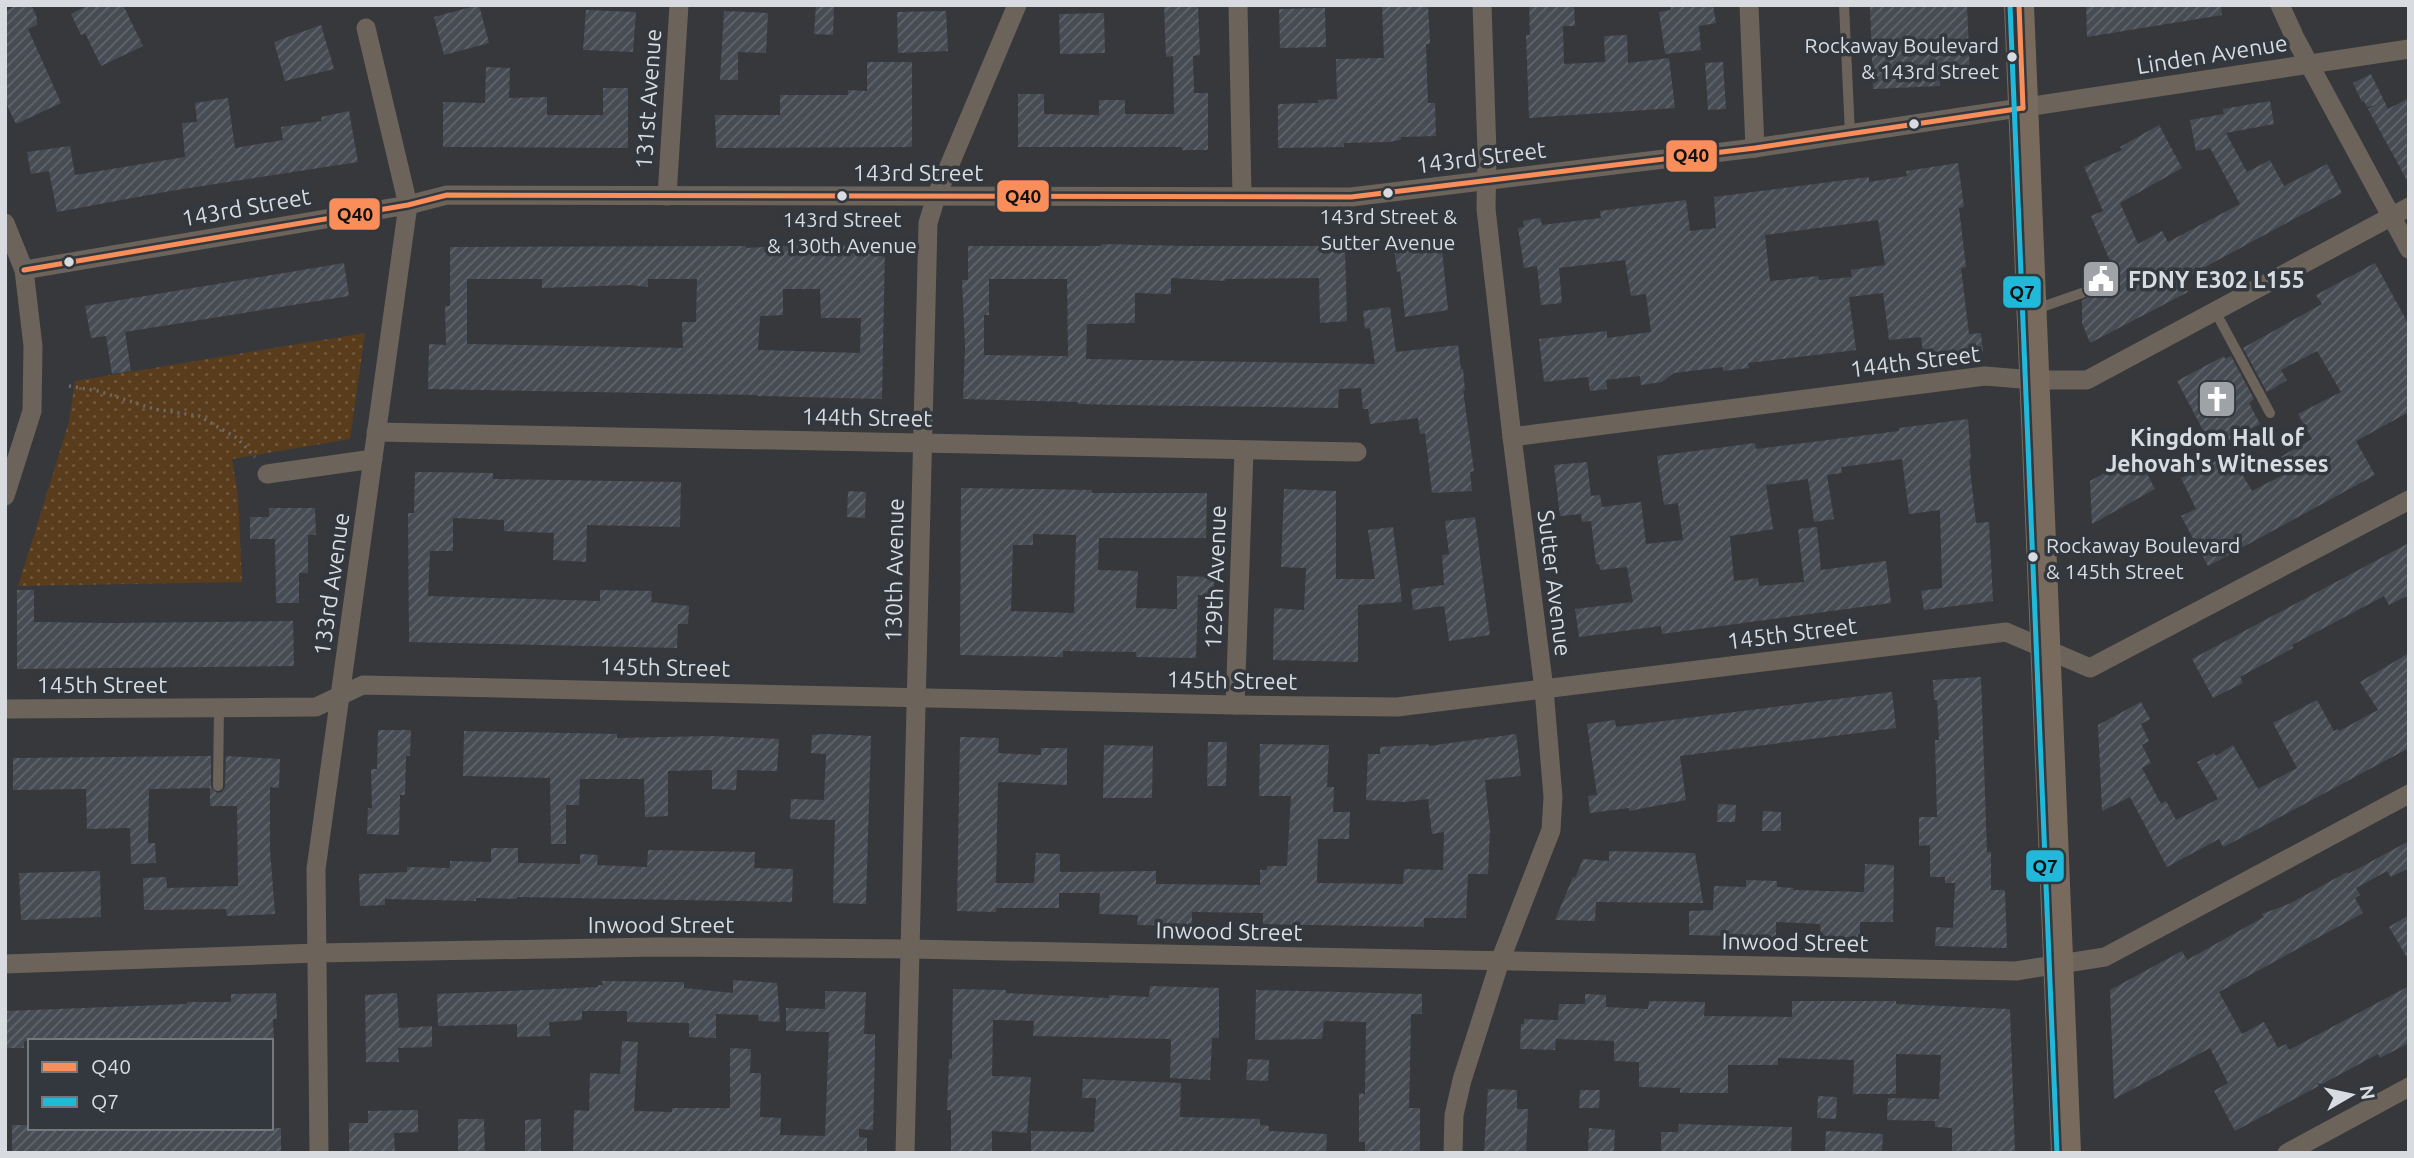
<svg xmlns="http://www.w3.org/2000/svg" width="2414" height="1158" font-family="Ubuntu,sans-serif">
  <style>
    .grass { fill: url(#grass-dots) }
    .building { fill: url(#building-hatch); fill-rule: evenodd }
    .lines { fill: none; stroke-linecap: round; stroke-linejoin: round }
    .path { stroke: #706b67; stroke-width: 3.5; stroke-dasharray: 2 5; stroke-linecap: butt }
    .service { stroke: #6c635b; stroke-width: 10 }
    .minor { stroke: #6c635b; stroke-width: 19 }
    .primary { stroke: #786b5e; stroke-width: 30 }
    .bus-1-casing { stroke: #33373e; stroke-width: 10 }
    .bus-2-casing { stroke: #33373e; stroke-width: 10 }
    .bus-1 { stroke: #fa8e5a; stroke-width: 5 }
    .bus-2 { stroke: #20b9da; stroke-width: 5 }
    .bus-dot { fill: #d8dbdf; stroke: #33373e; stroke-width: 2.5 }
    .labels { text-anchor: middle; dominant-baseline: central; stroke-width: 7; stroke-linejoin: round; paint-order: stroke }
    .bus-label { font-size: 21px; fill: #d8dbdf; stroke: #33373e }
    .street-label { font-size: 23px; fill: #d8dbdf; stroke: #33373e }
    .poi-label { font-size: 23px; font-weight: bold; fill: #d8dbdf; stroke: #33373e; text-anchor: start }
    .line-badge { stroke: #33373e; stroke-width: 2.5 }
    .pale-badge-label { font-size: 19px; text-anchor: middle; font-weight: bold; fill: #111 }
  </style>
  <defs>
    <pattern id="grass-dots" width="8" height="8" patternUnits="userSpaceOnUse" patternTransform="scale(1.75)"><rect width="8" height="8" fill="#593c1c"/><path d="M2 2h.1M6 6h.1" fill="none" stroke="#70583d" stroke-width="1.8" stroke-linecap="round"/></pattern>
    <pattern id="building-hatch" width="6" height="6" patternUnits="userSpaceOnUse" patternTransform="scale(1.75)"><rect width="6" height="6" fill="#474c54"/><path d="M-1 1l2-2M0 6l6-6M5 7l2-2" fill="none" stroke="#61656c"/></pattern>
  </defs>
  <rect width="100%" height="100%" fill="#36383b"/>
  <!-- grass -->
  <polygon class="grass" points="365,333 350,439 232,459 238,496 242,582 18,586 69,422 75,381"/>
  <!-- building -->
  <g class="building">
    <polygon points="18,5 31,5 37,18 37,25 28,29 61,103 16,124 5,101 5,11"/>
    <polygon points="89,5 123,5 143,46 101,66 85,33 81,35 71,14"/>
    <polygon points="479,5 489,43 444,55 434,17"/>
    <polygon points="816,5 834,7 833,35 814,34"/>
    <polygon points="1164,5 1198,5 1200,55 1193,56 1194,93 1208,93 1208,150 1182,150 1182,147 1018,147 1018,94 1044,94 1044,114 1099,115 1099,100 1125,100 1125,114 1174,114 1173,56 1166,57"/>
    <polygon points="1428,5 1430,44 1426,44 1428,103 1435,103 1436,136 1401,137 1401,140 1388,142 1344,143 1344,147 1278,148 1278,104 1318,103 1318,100 1337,99 1336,59 1384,58 1382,6"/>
    <polygon points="1529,5 1574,5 1575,26 1563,26 1564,64 1605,62 1604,36 1627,35 1628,63 1669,58 1675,108 1529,118 1526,35 1530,35"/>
    <polygon points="1670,5 1713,5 1716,23 1699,26 1701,50 1665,54 1659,12 1671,10"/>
    <polygon points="1870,5 1967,5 1970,79 1940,80 1940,86 1873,89"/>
    <polygon points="2086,5 2221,5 2222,15 2087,37"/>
    <polygon points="1325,8 1326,47 1280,48 1279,9"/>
    <polygon points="586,10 636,12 633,52 583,50"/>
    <polygon points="724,11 768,13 766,53 738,52 738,80 720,80"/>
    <polygon points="946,11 948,51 898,53 897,12"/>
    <polygon points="1104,13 1105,53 1060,54 1059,14"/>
    <polygon points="321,25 334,69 285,81 274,42"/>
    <polygon points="867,62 912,62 912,147 716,148 715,115 780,115 780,95 848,95 848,90 867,91"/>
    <polygon points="1723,62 1726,109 1708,110 1705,63"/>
    <polygon points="486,67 510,68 509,98 547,97 547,115 603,115 603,88 628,88 628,148 443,147 443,102 485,103"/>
    <polygon points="2371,74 2388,109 2409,98 2409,184 2368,109 2376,105 2367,107 2364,101 2362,102 2353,83"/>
    <polygon points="228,98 235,148 283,140 281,127 322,121 321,117 349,111 358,162 170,191 57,212 49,171 31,174 27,152 70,146 75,175 185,157 182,123 197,122 195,103"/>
    <polygon points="2270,101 2274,124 2226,133 2247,172 2270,160 2284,186 2327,164 2342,193 2181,280 2188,292 2090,343 2082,323 2082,301 2088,297 2089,291 2082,286 2082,277 2110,261 2091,216 2103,211 2084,167 2122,150 2120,147 2159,125 2182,168 2120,203 2138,244 2162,231 2168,242 2240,204 2210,148 2196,151 2190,120 2224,114 2223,109"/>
    <path d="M1958,163L1964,207L1959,208L1966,267L1961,268L1969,334L1981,333L1983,352L1924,359L1921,337L1889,340L1883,293L1849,297L1856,350L1748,363L1749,368L1723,371V367L1674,373L1662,382L1641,385L1640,376L1606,380L1607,389L1590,391L1588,377L1544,382L1539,339L1607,331V338L1651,332L1646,294L1631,296L1625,260L1559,268L1562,303L1541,305L1537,266L1524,268L1518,228L1524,227L1523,221L1540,218L1542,225L1601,218L1600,211L1686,200L1690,231L1716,228L1714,197L1869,177V182L1907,176L1906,171ZM1878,220L1885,265L1851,270L1852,277L1819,280L1818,276L1770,281L1765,235Z"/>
    <polygon points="1441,240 1448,310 1405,317 1400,271 1397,272 1394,247"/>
    <path d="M1102,244L1188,246H1345L1347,321L1320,323L1319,278L1225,279V281L1171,278V294L1135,293V323L1087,324L1086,359L1375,364L1370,328L1365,329L1363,311L1390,307L1396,352L1458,345L1461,369H1463L1465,390H1463L1474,471L1470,472L1472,491L1432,493L1425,433L1420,434L1418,418L1370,424L1368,409H1363L1361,388L1339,389L1338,408L1118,405L1078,404V402L963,399L965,347L962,280H968V246H1100ZM989,279H1067L1068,356L984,355V315H989Z"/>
    <path d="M807,245L885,246L882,399L757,396V395L428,389L429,344L446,345L445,306H450V247L746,246V248ZM467,279H542V288L631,285L648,287V279H697L696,322H682L683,348L467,344ZM783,289H820L821,318H861L860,353L758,350L760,316L783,315Z"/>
    <polygon points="344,263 349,296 125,332 131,371 112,374 106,336 91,338 85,306"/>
    <polygon points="2375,263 2409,325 2409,412 2356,441 2375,475 2208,566 2181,516 2196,509 2181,478 2230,454 2252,491 2285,474 2277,459 2312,439 2298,414 2341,392 2317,351 2281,370 2287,380 2267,392 2243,348 2322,304 2316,295"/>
    <polygon points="2224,356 2225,359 2231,356 2254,399 2249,403 2260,424 2213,449 2177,381"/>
    <polygon points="1968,419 1971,460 1969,460 1976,523 1989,522 1993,601 1924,610 1921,591 1942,588 1940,510 1909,514 1902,459 1841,467 1842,473 1827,475 1834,519 1814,522 1808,479 1766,485 1773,529 1730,536 1734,581 1758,578 1759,586 1804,582 1798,529 1817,527 1821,570 1886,561 1891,603 1662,634 1661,626 1579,637 1575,609 1633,602 1627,567 1600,570 1599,564 1596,564 1591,521 1582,522 1581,514 1560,516 1554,465 1587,462 1591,496 1600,495 1602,507 1641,502 1646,544 1683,540 1678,503 1664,505 1657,456 1755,443 1756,449 1899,431 1899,428"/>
    <polygon points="2137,455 2155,489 2092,524 2090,481"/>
    <polygon points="415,472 493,473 493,479 681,482 680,527 587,525 586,562 553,560 554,533 504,531 504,520 453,518 453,551 430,551 428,596 600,601 600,590 652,591 651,602 689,606 688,624 678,624 677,648 409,642 408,513 414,513"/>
    <path d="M961,488L1092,490V493H1207L1206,538H1099L1098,570L1138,571L1136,608L1177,609V576L1214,577V596L1198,595L1196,658L1136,657V652L1063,651V657L960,655ZM1033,534L1076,535L1074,613L1011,611L1013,545H1033Z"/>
    <polygon points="1284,489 1336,491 1336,579 1375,579 1368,530 1393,527 1402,602 1358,605 1358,662 1273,660 1274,608 1304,610 1306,568 1281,567"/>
    <polygon points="848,491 866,492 865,518 847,517"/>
    <polygon points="269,508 315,508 316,535 308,535 308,573 299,573 299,603 276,603 275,539 250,539 250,517 269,517"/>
    <polygon points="1475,517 1490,635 1449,641 1444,606 1413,610 1411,589 1444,585 1442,555 1449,554 1445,521"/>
    <polygon points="2409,543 2409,595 2389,605 2384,596 2292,645 2293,648 2240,677 2243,683 2213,698 2192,659"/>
    <polygon points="17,590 34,590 34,622 113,623 293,621 294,666 17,669"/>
    <polygon points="2409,653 2409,748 2239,839 2223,847 2219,839 2167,867 2130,797 2102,811 2098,725 2141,702 2150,719 2141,724 2149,741 2142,745 2151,763 2142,768 2161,804 2166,801 2176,820 2218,799 2197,762 2214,753 2216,756 2233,745 2258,789 2297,768 2273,723 2317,700 2334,731 2338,729 2339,731 2378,710 2360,682"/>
    <polygon points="1981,677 1987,852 1991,852 1991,890 2005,890 2007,948 1935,946 1936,927 1953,928 1955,883 1945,883 1945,877 1930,877 1930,845 1919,846 1919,817 1937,817 1935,740 1939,740 1937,700 1934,700 1933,680"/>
    <polygon points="1892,692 1896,728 1680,756 1686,800 1629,811 1629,808 1590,813 1588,796 1597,795 1587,724 1615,720 1616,727"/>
    <polygon points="378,730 411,730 410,756 406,756 405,795 400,795 399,835 367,834 368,808 372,808 371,769 377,769"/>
    <polygon points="464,731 617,734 617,738 711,736 779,739 777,771 737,770 736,790 712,789 712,770 668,771 668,816 645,817 644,779 580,779 579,805 566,805 566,844 551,844 550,778 463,776"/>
    <polygon points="826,734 871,736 866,904 833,903 835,820 790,819 791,799 824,800 826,754 811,753 812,735"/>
    <polygon points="1516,734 1521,776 1485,780 1490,830 1488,874 1468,874 1466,918 1424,918 1424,927 1263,924 1263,913 1192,912 1192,926 1137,925 1138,915 1099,914 1100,893 1059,893 1059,908 996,908 996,912 957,911 960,737 999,738 998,753 1041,755 1041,748 1067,748 1067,785 998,782 996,883 1034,883 1036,853 1060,854 1060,872 1156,871 1156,884 1260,885 1260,870 1267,870 1267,866 1287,866 1291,796 1259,796 1260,744 1329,745 1327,787 1334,787 1333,812 1350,812 1349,839 1318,839 1317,883 1403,884 1404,869 1443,870 1444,832 1432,834 1428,799 1404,802 1366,800 1368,754 1380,754 1380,747 1428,744 1429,746"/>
    <polygon points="1208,742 1227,742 1226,786 1207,786"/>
    <polygon points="1104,745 1153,746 1152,798 1103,798"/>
    <polygon points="211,756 211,787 217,793 222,792 225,787 226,756 280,759 279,788 270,787 270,850 275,914 227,916 226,909 144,910 143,878 166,877 167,888 238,886 237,806 210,806 210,788 149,789 148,843 155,843 156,863 131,864 130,828 87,829 86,789 13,790 13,758"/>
    <polygon points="1718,804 1736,805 1735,822 1717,822"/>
    <polygon points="1763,811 1781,812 1781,831 1762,831"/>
    <polygon points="2409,841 2409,868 2391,877 2387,871 2356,888 2360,895 2355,898 2363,913 2219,992 2242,1034 2264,1022 2278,1048 2286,1044 2289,1050 2409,986 2409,1043 2380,1058 2378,1054 2235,1131 2214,1091 2228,1083 2210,1048 2114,1099 2110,990 2182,951 2187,960 2264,917 2262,914 2291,903 2347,872 2348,874"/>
    <polygon points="491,848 518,848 518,863 580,864 580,854 598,855 597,865 647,867 648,850 755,852 754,868 793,869 792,902 517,897 517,899 476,898 476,901 385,899 385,905 360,906 359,874 407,872 407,867 450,868 450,861 491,862"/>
    <polygon points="1609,851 1695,853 1703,903 1596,902 1595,921 1555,920 1573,877 1575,878 1583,859 1609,861"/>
    <polygon points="1865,864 1894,865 1893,922 1860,922 1860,938 1821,936 1820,924 1776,922 1776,937 1689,935 1689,911 1713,910 1714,886 1746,887 1746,880 1777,881 1777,887 1794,888 1793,890 1864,892"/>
    <polygon points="100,871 101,917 21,920 19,873"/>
    <polygon points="2409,915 2409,961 2389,927"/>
    <polygon points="733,980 777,983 780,1022 758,1021 759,1015 716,1014 716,1038 689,1037 689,1023 627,1022 627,1011 582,1011 582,1020 549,1022 550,1036 517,1037 517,1024 438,1026 437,994 598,987 598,985 603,985 602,981 684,982 684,988 733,993"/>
    <polygon points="1150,986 1219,988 1219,1038 1212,1038 1210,1080 1170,1078 1171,1039 1033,1036 1034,1021 993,1020 992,1076 1031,1077 1027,1133 992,1131 992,1151 951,1151 951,1110 947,1110 949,1059 952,1059 953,989 1006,990 1006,993 1109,998 1109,995 1149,997"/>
    <polygon points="1256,990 1422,994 1422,1014 1411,1014 1410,1069 1409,1108 1420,1108 1420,1153 1365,1153 1365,1142 1359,1142 1359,1093 1365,1094 1366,1022 1324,1021 1322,1039 1255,1040"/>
    <polygon points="825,991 866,992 864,1034 875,1034 875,1051 873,1130 859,1129 859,1137 867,1138 867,1153 573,1153 574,1110 589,1111 590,1073 620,1074 622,1041 638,1042 634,1111 672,1112 672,1108 730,1108 730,1048 751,1049 750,1073 761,1073 760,1117 781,1118 780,1135 825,1136 829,1032 786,1031 786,1008 825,1009"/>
    <polygon points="276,993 277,1019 273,1019 274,1041 24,1041 24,1048 5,1048 5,1011 187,1004 187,1002 231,1002 231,994"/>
    <polygon points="397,993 399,1028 432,1026 432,1047 398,1048 399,1062 366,1062 365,995"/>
    <polygon points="1585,994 1606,995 1606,1007 1648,1009 1649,1001 1705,1002 1704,1016 1792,1017 1792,1001 1896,1001 1896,1004 2010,1009 2015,1153 1952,1153 1952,1128 1935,1127 1935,1121 1887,1120 1888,1098 1939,1099 1941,1055 1896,1054 1896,1094 1853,1094 1854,1060 1778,1058 1778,1065 1728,1065 1728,1093 1680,1093 1680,1088 1639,1087 1639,1062 1614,1061 1614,1041 1556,1039 1555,1050 1520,1049 1521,1024 1524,1024 1524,1019 1558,1020 1559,1004 1585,1004"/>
    <polygon points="1248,1059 1269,1060 1268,1081 1246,1080"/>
    <polygon points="1083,1079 1181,1083 1180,1117 1260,1119 1260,1125 1269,1126 1269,1131 1327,1134 1326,1153 1031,1153 1031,1131 1094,1132 1096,1098 1082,1098"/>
    <polygon points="1488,1089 1517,1090 1517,1109 1528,1109 1526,1153 1484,1153"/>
    <polygon points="1580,1090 1600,1090 1599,1108 1579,1108"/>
    <polygon points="1818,1096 1837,1097 1836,1119 1817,1118"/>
    <polygon points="418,1110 418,1132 394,1133 395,1153 349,1153 349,1123 368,1123 368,1111"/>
    <polygon points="458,1119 484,1119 485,1153 458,1153"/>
    <polygon points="541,1119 541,1153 525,1153 525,1120"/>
    <polygon points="1679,1124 1792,1127 1791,1153 1661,1153 1661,1132 1678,1132"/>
    <polygon points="12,1125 30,1125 30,1128 168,1128 168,1131 204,1131 210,1130 210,1128 281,1128 281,1153 12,1153"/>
    <polygon points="1589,1128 1615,1130 1614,1153 1588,1153"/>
    <polygon points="1826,1131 1883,1134 1882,1153 1825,1153"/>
  </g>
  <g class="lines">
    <!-- path -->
    <polyline class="path" points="69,386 98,391 154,409 199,416 237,438 255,457"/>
    <!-- service -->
    <g class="service">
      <polyline points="1844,5 1850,134"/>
      <polyline points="2036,309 2082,293"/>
      <polyline points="2215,311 2270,413"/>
      <polyline points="218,786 219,708"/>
    </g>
    <!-- minor -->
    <g class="minor">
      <polyline points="1238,5 1242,195"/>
      <polyline points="1749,5 1755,148"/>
      <polyline points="2280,5 2295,38 2409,249"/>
      <polyline points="667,196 679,5"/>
      <polyline points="5,223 24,270 33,346 32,411 5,496"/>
      <polyline points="24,270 408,205 447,195 1351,197 1755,148 2409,49"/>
      <polyline points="376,432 1357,452"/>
      <polyline points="1512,437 1985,376 2034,380 2087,380 2409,207"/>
      <polyline points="267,474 373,459"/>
      <polyline points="1235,705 1244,451"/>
      <polyline points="5,709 316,707 363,685 1235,705 1397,707 2006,632 2090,668 2409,500"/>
      <polyline points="5,964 317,953 657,947 910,949 2016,971 2105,957 2409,794"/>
      <polyline points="319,1153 316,869 408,205 366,28"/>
      <polyline points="905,1153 928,223 936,197 1017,5"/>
      <polyline points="1453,1153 1454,1115 1462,1080 1500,961 1551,830 1553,797 1544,689 1512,437 1486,209 1487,152 1482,5"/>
      <polyline points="2287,1153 2409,1087"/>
    </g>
    <!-- primary -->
    <polyline class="primary" points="2019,5 2066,1153"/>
    <!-- bus-1 casing -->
    <g class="bus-1-casing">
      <g id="bus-1">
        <polyline points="2019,5 2023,108"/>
        <polyline points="24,270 408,205 447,195 1351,197 1755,148 2023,108"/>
      </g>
    </g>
    <!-- bus-2 casing -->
    <g class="bus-2-casing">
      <polyline id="bus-2" points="2010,5 2057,1153"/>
    </g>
    <!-- bus-1 -->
    <use href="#bus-1" class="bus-1"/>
    <!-- bus-2 -->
    <use href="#bus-2" class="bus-2"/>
  </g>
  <!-- icons -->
  <defs>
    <g id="civic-square" transform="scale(2.0125)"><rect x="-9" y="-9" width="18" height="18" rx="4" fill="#9fa2a6" stroke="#33373e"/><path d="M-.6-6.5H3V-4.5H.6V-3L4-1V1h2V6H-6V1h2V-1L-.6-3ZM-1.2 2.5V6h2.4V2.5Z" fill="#fff"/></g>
    <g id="church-square" transform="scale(2.0125)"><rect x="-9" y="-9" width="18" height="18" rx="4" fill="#9fa2a6" stroke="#33373e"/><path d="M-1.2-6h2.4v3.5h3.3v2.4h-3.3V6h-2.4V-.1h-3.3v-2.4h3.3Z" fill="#fff"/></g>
  </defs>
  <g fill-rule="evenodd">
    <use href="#civic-square" x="2101" y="279"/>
    <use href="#church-square" x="2217" y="399"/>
  </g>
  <!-- markers -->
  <g class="bus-dot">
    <circle cx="2012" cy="57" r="6"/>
    <circle cx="1914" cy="124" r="6"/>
    <circle cx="1388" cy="193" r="6"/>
    <circle cx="842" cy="196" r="6"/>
    <circle cx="69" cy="262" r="6"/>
    <circle cx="2033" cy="557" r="6"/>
  </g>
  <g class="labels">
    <!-- bus labels -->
    <g class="bus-label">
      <text x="1999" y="45" text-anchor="end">Rockaway Boulevard<tspan x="1999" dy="26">&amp; 143rd Street</tspan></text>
      <text x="1388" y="216">143rd Street &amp;<tspan x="1388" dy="26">Sutter Avenue</tspan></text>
      <text x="842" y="219">143rd Street<tspan x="842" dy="26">&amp; 130th Avenue</tspan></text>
      <text x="2046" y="545" text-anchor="start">Rockaway Boulevard<tspan x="2046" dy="26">&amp; 145th Street</tspan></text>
    </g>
    <!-- street labels -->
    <g class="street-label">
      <text transform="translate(2212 54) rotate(-9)">Linden Avenue</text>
      <text transform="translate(648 99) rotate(-86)">131st Avenue</text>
      <text transform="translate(1481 157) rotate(-7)">143rd Street</text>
      <text x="918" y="172">143rd Street</text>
      <text transform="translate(246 207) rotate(-10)">143rd Street</text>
      <text transform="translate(1915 361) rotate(-7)">144th Street</text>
      <text transform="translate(867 417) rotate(1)">144th Street</text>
      <text transform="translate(894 570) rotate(-89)">130th Avenue</text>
      <text transform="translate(1215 577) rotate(-88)">129th Avenue</text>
      <text transform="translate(1555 583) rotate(83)">Sutter Avenue</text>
      <text transform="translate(331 584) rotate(-82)">133rd Avenue</text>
      <text transform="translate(1792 633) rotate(-7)">145th Street</text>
      <text transform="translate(665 667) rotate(1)">145th Street</text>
      <text transform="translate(1232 680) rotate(1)">145th Street</text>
      <text x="102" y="684">145th Street</text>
      <text x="661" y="924">Inwood Street</text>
      <text transform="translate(1229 931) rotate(1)">Inwood Street</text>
      <text transform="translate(1795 942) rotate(1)">Inwood Street</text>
    </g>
    <!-- poi labels -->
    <g class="poi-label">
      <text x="2128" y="279">FDNY E302 L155</text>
      <text x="2217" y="437" text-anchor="middle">Kingdom Hall of<tspan x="2217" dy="26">Jehovah's Witnesses</tspan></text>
    </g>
  </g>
  <g class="line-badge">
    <rect x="1665" y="139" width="53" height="34" rx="7" fill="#fa8e5a"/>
    <rect x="996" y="179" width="54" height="34" rx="7" fill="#fa8e5a"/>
    <rect x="328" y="197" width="53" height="34" rx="7" fill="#fa8e5a"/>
    <rect x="2002" y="275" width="40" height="34" rx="7" fill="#20b9da"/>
    <rect x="2025" y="849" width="40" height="34" rx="7" fill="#20b9da"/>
  </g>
  <g class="pale-badge-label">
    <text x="1691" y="162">Q40</text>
    <text x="1023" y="203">Q40</text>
    <text x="355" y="221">Q40</text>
    <text x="2022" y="299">Q7</text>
    <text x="2045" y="873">Q7</text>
  </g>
  <!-- border -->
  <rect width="2414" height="1158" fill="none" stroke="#d8dbdf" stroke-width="14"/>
  <!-- legend -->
  <rect x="28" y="1039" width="245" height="91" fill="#33373e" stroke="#75797e" stroke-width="2"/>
  <rect x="42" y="1062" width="35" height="10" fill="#fa8e5a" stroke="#75797e" stroke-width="2"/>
  <text x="91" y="1074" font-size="21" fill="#d8dbdf">Q40</text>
  <rect x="42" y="1097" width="35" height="10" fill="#20b9da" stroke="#75797e" stroke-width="2"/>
  <text x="91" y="1109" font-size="21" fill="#d8dbdf">Q7</text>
  <!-- north arrow -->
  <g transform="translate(2351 1095) rotate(81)" stroke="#33373e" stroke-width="5" paint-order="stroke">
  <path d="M0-5L12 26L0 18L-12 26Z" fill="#d8dbdf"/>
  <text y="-10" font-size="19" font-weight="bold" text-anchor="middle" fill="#d8dbdf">N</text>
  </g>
</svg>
